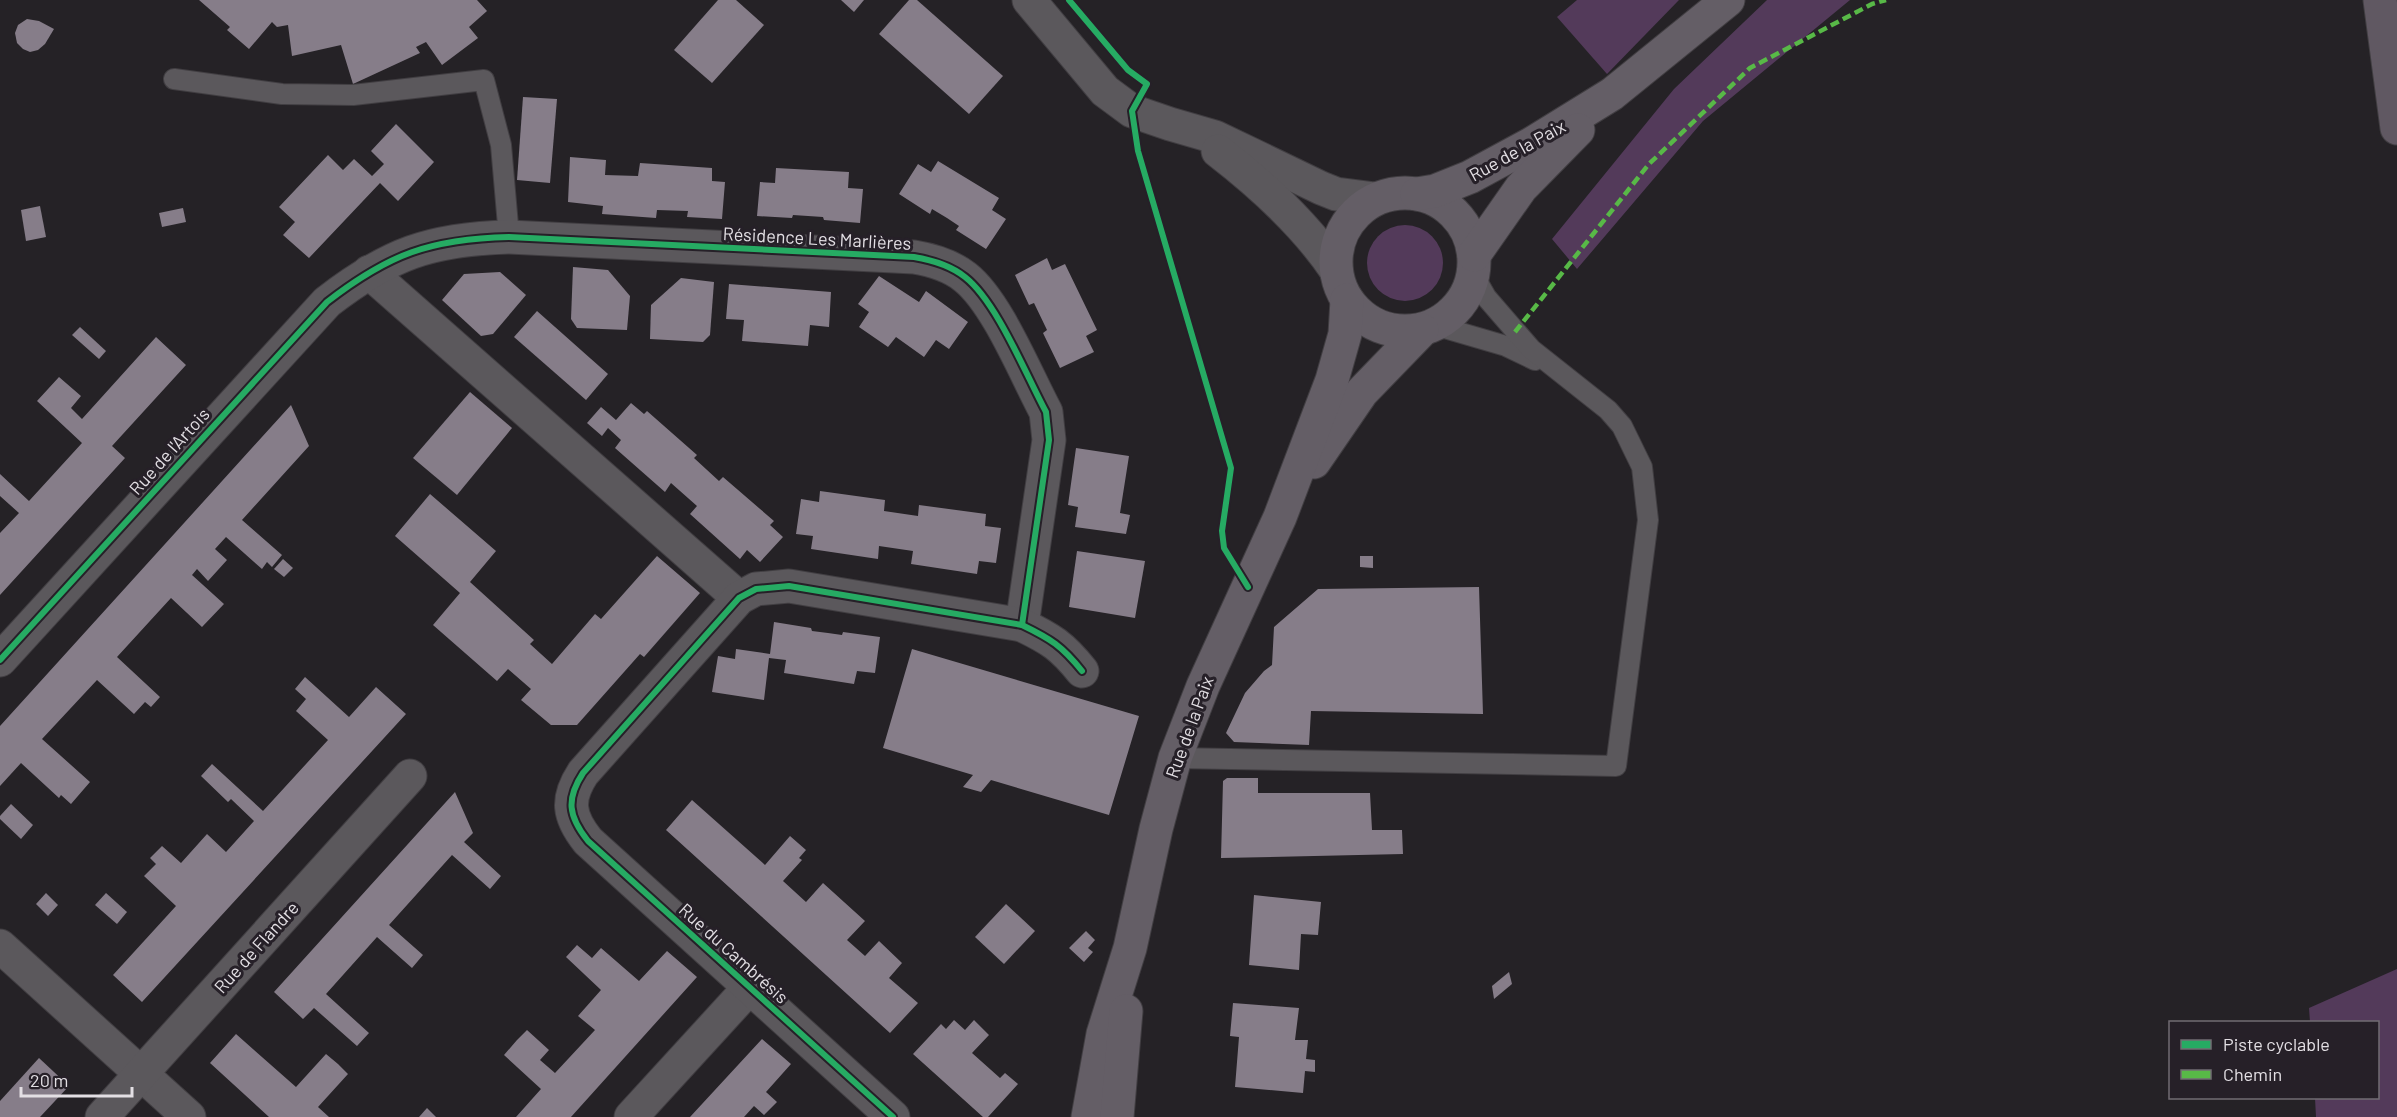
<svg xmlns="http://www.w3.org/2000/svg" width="2397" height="1117" font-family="Barlow,sans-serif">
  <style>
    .green { fill: #533a5a }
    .building { fill: #867d89 }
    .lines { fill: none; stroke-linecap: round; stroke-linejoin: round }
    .lane-casing { stroke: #413e42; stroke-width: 22 }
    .street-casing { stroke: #413e42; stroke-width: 35 }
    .secondary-casing { stroke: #413e42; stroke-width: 35 }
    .highway-casing { stroke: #413e42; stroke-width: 35 }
    .lane { stroke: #5b585c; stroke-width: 20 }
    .street { stroke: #5b585c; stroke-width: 33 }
    .secondary { stroke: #645e66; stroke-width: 33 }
    .highway { stroke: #605862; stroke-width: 33 }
    .quiet { stroke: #58b947; stroke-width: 4.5; stroke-dasharray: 9 4.5; stroke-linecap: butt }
    .cycleway-casing { stroke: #262028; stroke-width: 10 }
    .cycleway { stroke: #26ab63; stroke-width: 6 }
    .labels { text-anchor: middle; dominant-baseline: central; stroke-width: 6; stroke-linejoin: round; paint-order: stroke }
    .street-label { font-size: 18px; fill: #e3dfe4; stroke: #262028 }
  </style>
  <rect width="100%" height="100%" fill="#252226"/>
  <!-- green -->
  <g class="green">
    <polygon points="1577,0 1679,0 1607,74 1557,17"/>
    <polygon points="1767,0 1850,0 1703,121 1577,269 1552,239 1674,89"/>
    <circle cx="1405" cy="263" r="38"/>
    <polygon points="2397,969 2397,1117 2316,1117 2315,1098 2378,1098 2378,1022 2310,1022 2309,1008"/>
  </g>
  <!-- building -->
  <g class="building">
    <polygon points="199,0 477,0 487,11 469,27 478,38 442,65 426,42 416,47 420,53 353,84 341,45 292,56 288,25 277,27 272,22 249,49 227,30 230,27"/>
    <polygon points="718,0 736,0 764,25 712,83 674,50"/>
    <polygon points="841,0 864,0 854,12"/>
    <polygon points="909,0 917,0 1003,76 969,114 879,34"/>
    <polygon points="27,19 39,21 54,29 45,44 38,50 30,52 23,49 17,43 15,33 18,25"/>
    <polygon points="523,97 557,99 550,183 517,180"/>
    <polygon points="396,124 434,162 398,201 380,183 309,258 283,235 295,222 279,207 328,155 343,170 354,159 372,176 384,164 371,151"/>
    <polygon points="570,157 606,160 605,175 638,176 640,163 712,168 712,181 725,182 722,219 687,217 688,211 657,210 656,218 602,214 603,206 568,202"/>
    <polygon points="938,161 999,198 992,210 1006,219 986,249 956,230 959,226 947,218 932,209 930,214 899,194 918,164 931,172"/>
    <polygon points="776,168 849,172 848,188 863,189 860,223 824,220 823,217 793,215 792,218 757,216 760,182 775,183"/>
    <polygon points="40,206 46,237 26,241 21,210"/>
    <polygon points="183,208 186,222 162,227 159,213"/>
    <polygon points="1047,258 1052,270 1065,264 1097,330 1086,336 1094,352 1060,368 1043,333 1047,330 1034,303 1029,305 1015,275"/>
    <polygon points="573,267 608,270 630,296 627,330 577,328 571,319"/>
    <polygon points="500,272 526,295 493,334 481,336 442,300 464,274"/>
    <polygon points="879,276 919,302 926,291 968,322 949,349 936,340 924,357 896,337 888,347 859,327 869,312 858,304"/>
    <polygon points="681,278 714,282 710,335 703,342 650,339 651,305"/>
    <polygon points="729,284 831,292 829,327 810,325 808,346 742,341 744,320 726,319"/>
    <polygon points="537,311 608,374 586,400 514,337"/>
    <polygon points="80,327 106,351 99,359 72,335"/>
    <polygon points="156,337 186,365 112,446 125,458 0,595 0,533 19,513 0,496 0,474 29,501 82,443 37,401 59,377 81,396 71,408 82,419"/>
    <polygon points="470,392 512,428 457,495 413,458"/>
    <polygon points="631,403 644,414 647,411 697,455 694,458 719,481 723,477 774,521 770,525 783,537 760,562 747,550 740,559 690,514 697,506 671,483 665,492 615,448 621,440 608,428 602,436 587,423 601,407 616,420"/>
    <polygon points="291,405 309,446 242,520 282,555 272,567 267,562 262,569 226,537 215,549 227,560 208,581 197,569 192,575 224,604 202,627 171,598 117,657 160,697 151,707 145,702 134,714 97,680 42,739 90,782 71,804 61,795 59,798 21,763 0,786 0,726"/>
    <polygon points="1076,448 1129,456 1120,513 1130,515 1126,534 1075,527 1078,507 1068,505"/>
    <polygon points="820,491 885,500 884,511 918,516 919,505 986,514 985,526 1001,528 996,563 979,561 977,574 911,564 913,551 879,546 878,559 811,549 813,536 796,534 801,499 819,502"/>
    <polygon points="430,494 496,551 470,582 534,640 530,644 552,664 595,614 601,619 657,556 700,593 644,657 640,654 577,725 551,725 521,700 531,689 508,669 497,681 433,625 460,593 395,536"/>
    <polygon points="1077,551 1145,561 1135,618 1069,607"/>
    <polygon points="1360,556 1373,556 1373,568 1360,567"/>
    <polygon points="283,559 293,568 284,577 274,569"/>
    <polygon points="1479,587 1483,714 1311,711 1309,745 1234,742 1226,733 1245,693 1264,671 1272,665 1274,627 1318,589"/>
    <polygon points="774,622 811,628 812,631 828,633 842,635 843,632 880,637 875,673 857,671 854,684 784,673 786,660 769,658 764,700 712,692 718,656 735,659 736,649 770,654"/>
    <polygon points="912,649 1139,716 1109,815 991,780 981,792 963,787 973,775 883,748"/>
    <polygon points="305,677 349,717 376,687 406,714 142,1002 113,975 176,906 144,876 156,864 150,858 162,846 181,863 207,834 226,852 254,821 231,799 228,802 201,776 212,764 263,811 328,740 296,711 306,699 295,689"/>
    <polygon points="1227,778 1258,778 1258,793 1370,793 1372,830 1402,830 1403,854 1221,858 1223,781"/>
    <polygon points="455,792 473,833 464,842 501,876 490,889 452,855 389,925 423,955 412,968 377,937 326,994 369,1033 357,1046 314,1008 303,1019 274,992"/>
    <polygon points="692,800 765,865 790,836 806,850 799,858 802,860 783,881 806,902 823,883 865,921 847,940 865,956 879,941 902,963 889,978 918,1003 890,1033 666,830"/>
    <polygon points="11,804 33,825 21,839 0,819 0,816"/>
    <polygon points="46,893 58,905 48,916 36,904"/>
    <polygon points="106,893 127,912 117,924 95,905"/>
    <polygon points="1254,895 1321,902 1318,935 1301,934 1299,970 1249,965"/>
    <polygon points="1006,904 1035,931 1004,964 975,937"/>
    <polygon points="1086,931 1095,940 1088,948 1093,952 1084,962 1069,948"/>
    <polygon points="577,945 592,958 601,948 639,981 667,951 697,977 571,1117 516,1117 541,1089 504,1055 517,1040 527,1030 549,1050 540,1060 555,1073 595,1030 578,1016 601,990 566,957"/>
    <polygon points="1509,972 1512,984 1494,999 1492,986"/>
    <polygon points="1233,1003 1299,1008 1295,1040 1308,1040 1306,1059 1315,1060 1315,1072 1305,1071 1303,1093 1235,1087 1239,1037 1230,1036"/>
    <polygon points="954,1020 965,1030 974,1020 989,1035 972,1053 1000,1078 1005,1073 1018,1084 988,1117 983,1117 913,1054 941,1024 946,1029"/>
    <polygon points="236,1034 296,1087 326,1054 338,1064 348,1074 318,1107 329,1117 269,1117 210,1063"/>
    <polygon points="762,1039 791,1064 766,1092 777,1102 764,1115 754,1106 744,1117 690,1117"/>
    <polygon points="39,1058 69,1086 40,1117 0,1117 0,1101"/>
    <polygon points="427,1108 436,1117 419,1117"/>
  </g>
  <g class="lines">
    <!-- lane casing -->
    <g class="lane-casing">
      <g id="lane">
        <polyline points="174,79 282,94 353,95 484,80 501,145 509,237"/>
        <polyline points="1434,325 1506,346 1535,360"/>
        <polyline points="1175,758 1616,766 1648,520 1642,467 1622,426 1608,410 1531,349 1486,297 1473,274"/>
      </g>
    </g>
    <!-- street casing -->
    <g class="street-casing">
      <g id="street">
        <polyline points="1029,0 1105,91 1132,111 1170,124 1215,137 1321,188 1336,194 1375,199"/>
        <path d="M1218,151C1262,185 1305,224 1336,270"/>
        <polyline points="369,272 739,598"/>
        <path d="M0,660L327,302C389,254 430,239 509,237L914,257C932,260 950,265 965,277C997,302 1026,375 1046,412L1049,440L1022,625"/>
        <polyline points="0,946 189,1117"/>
        <polyline points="102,1117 410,776"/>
        <polyline points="631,1117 750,987"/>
        <path d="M893,1117L588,841C568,816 566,799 583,773L739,598L756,589L789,586L1022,625C1051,639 1062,646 1082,671"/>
      </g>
    </g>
    <!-- secondary casing -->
    <g class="secondary-casing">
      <g id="secondary">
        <circle cx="1405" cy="262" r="69"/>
        <polyline points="1417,194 1435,191 1470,177 1531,144 1612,94 1728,0"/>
        <polyline points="1474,255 1521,188 1578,130"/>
        <polyline points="1314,462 1362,392 1422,330"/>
        <polyline points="1088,1117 1103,1034 1130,948 1156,829 1175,758 1203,686 1280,517 1332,380 1345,334 1347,300"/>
        <polyline points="1117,1117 1126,1011"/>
      </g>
    </g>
    <!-- highway casing -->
    <g class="highway-casing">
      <polyline id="highway" points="2380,0 2397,128"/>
    </g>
    <!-- lane -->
    <use href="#lane" class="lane"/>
    <!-- street -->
    <use href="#street" class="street"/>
    <!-- secondary -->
    <use href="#secondary" class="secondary"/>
    <!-- highway -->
    <use href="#highway" class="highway"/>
    <!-- quiet -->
    <polyline class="quiet" points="1515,332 1649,164 1750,68 1872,4 1886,0"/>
    <!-- cycleway casing -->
    <g class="cycleway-casing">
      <g id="cycleway">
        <polyline points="1069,0 1128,70 1147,84 1132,111 1138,151 1231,468 1222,531 1224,548 1248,587"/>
        <path d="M0,660L327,302C389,254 430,239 509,237L914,257C932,260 950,265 965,277C997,302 1026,375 1046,412L1049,440L1022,625"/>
        <path d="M893,1117L588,841C568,816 566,799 583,773L739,598L756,589L789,586L1022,625C1051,639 1062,646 1082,671"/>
      </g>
    </g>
    <!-- cycleway -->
    <use href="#cycleway" class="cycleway"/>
  </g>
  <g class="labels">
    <!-- street labels -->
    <g class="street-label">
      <text transform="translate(1517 150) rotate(-29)">Rue de la Paix</text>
      <text transform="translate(817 238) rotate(3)">Résidence Les Marlières</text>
      <text transform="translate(169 451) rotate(-48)">Rue de l'Artois</text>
      <text transform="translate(1189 727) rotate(-70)">Rue de la Paix</text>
      <text transform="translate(256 947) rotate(-48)">Rue de Flandre</text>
      <text transform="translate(734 953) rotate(42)">Rue du Cambrésis</text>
    </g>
  </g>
  <!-- legend -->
  <rect x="2169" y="1021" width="210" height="78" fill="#262028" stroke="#726c73" stroke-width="1.5"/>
  <rect x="2181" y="1040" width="30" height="9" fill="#26ab63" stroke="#726c73" stroke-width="1.5"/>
  <text x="2223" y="1051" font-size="18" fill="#e3dfe4">Piste cyclable</text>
  <rect x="2181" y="1070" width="30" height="9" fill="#58b947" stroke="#726c73" stroke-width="1.5"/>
  <text x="2223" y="1081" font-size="18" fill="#e3dfe4">Chemin</text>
  <!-- scale -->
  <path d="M21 1087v9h111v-9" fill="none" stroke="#e3dfe4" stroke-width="3"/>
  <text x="30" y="1087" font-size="18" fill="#e3dfe4" stroke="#262028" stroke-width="4.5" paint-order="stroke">20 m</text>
</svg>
